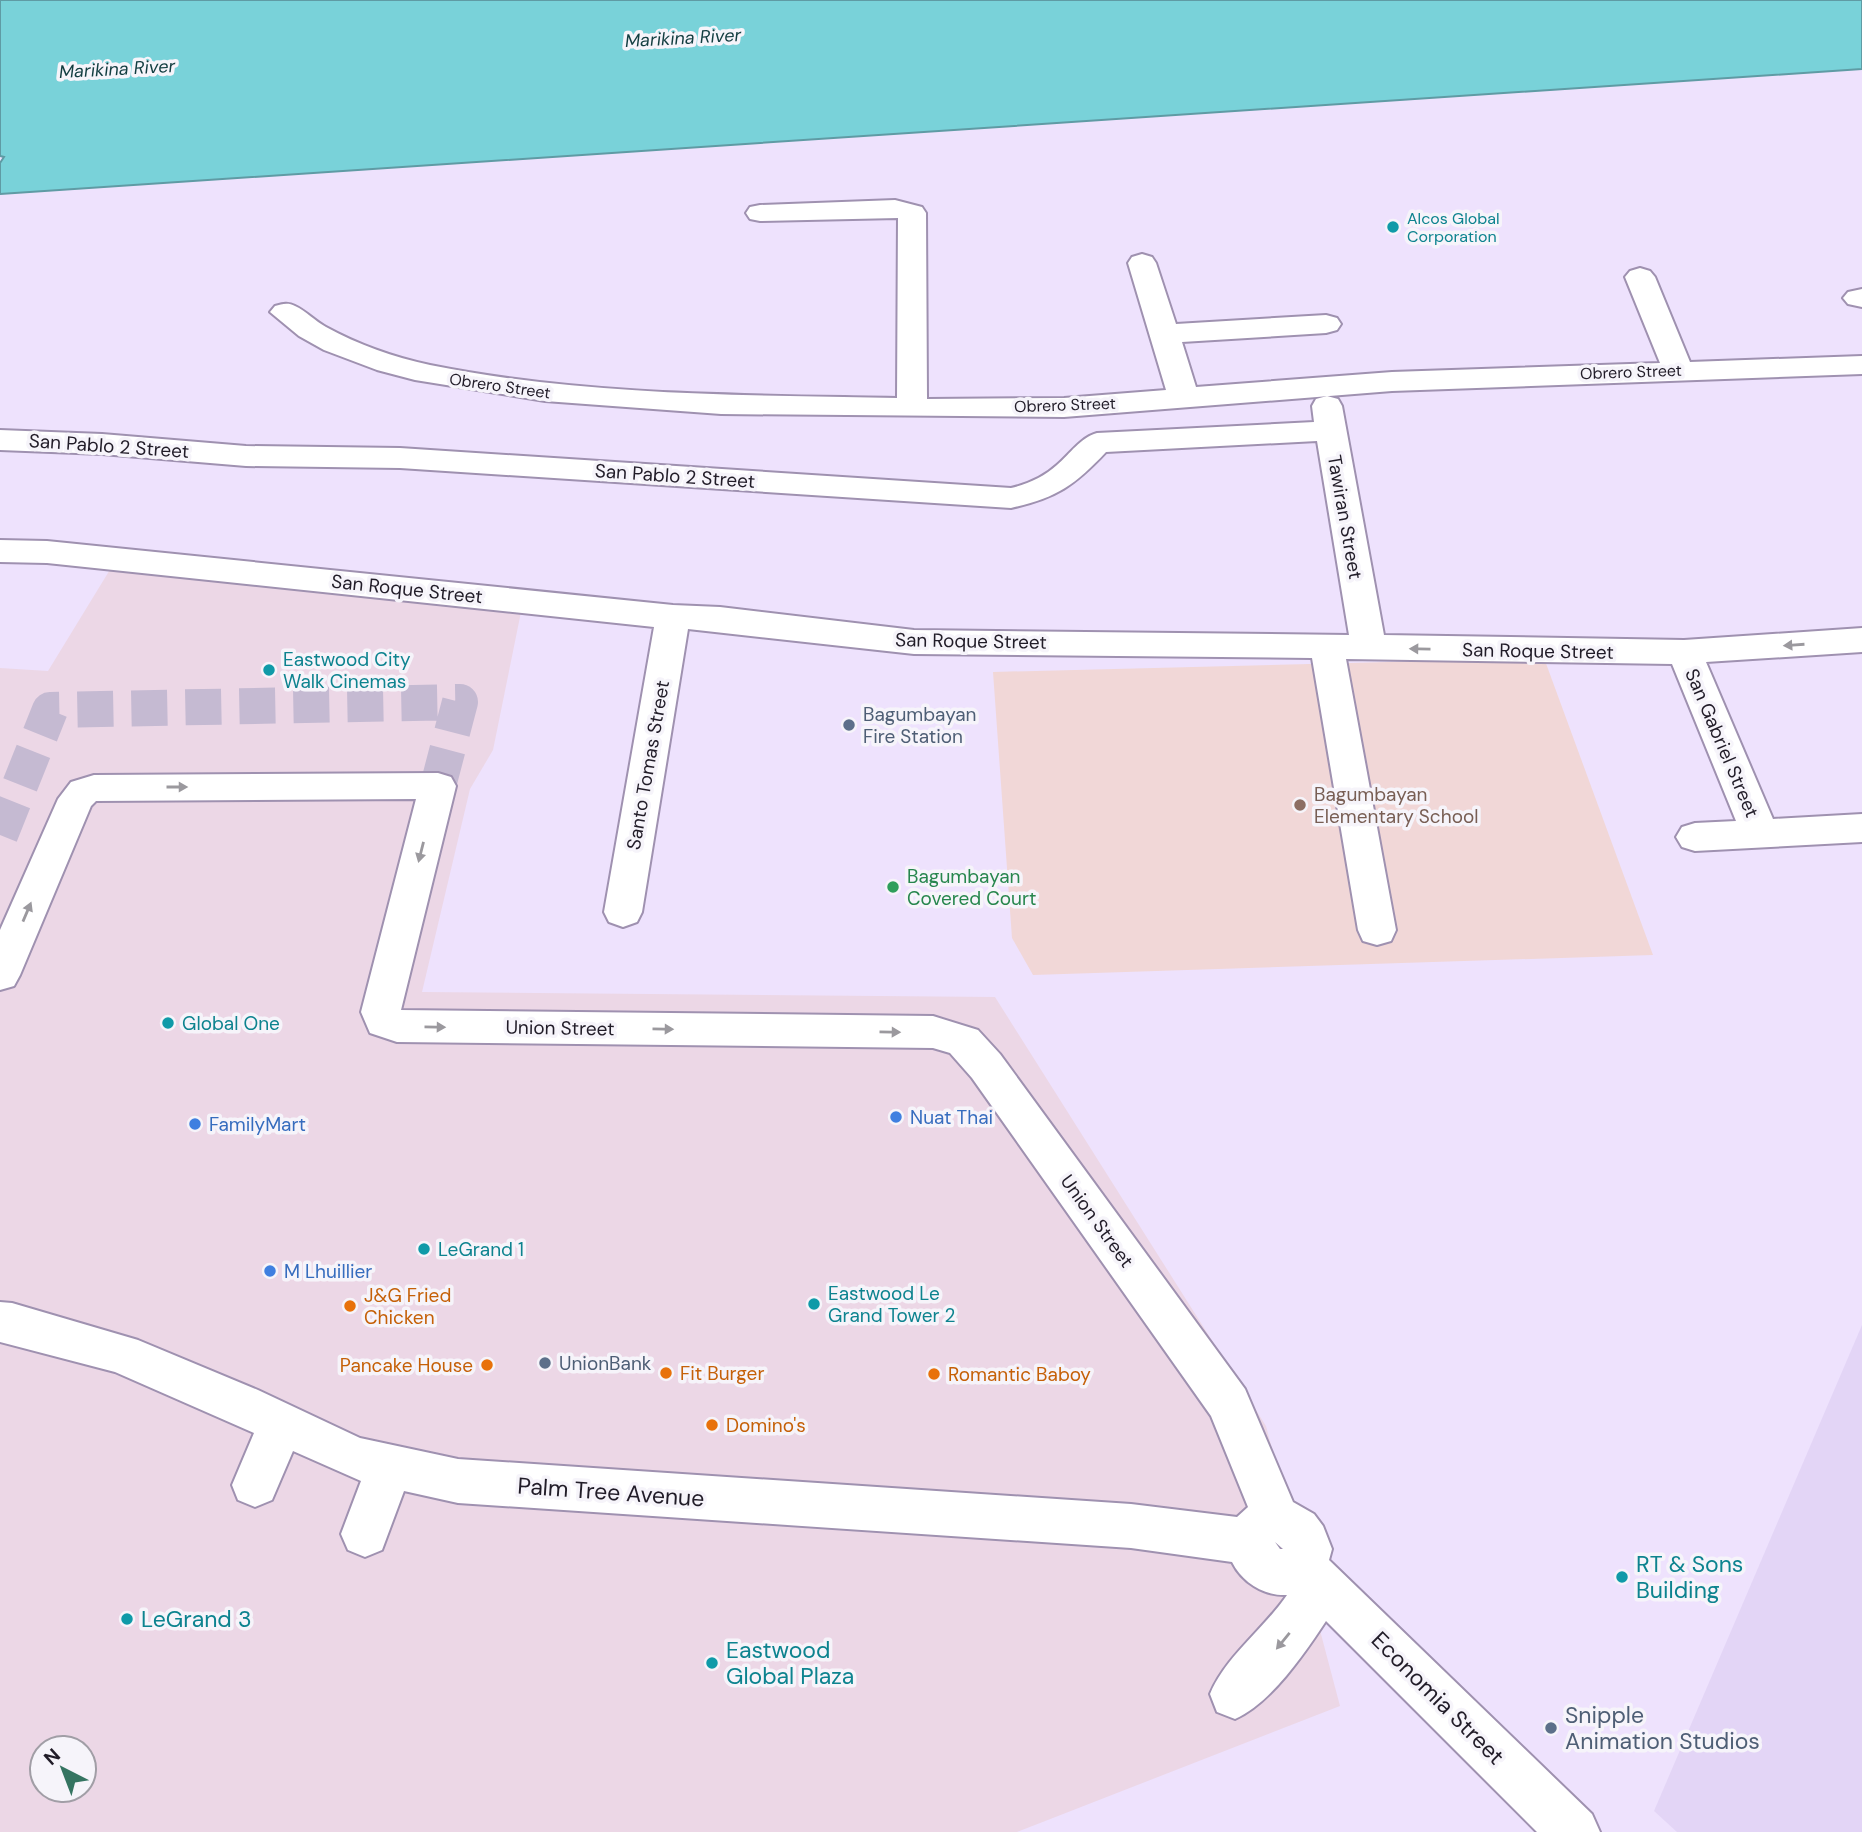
<svg xmlns="http://www.w3.org/2000/svg" width="1862" height="1832" font-family="'DM Sans',sans-serif">
  <style>
    .commercial { fill: #ecd7e6; fill-rule: evenodd }
    .built { fill: #e3d5f6 }
    .education { fill: #f1d7d7 }
    .water { fill: #79d2d9; stroke: #5f9ba4; stroke-width: 2 }
    .lines { fill: none; stroke-linecap: round; stroke-linejoin: round }
    .minor-tunnel { stroke: #c5bad2; stroke-width: 36; stroke-dasharray: 36 18; stroke-linecap: butt }
    .minor-casing { stroke: #9f91b0; stroke-width: 4 }
    .minor { fill: #fff; fill-rule: evenodd }
    .oneway { fill: #9b999e }
    .culture-dot { fill: #0f9aa8; stroke: #f6f4fa; stroke-width: 2.5 }
    .service-dot { fill: #5c6f8a; stroke: #f6f4fa; stroke-width: 2.5 }
    .education-dot { fill: #8d6e63; stroke: #f6f4fa; stroke-width: 2.5 }
    .leisure-dot { fill: #2e9e5b; stroke: #f6f4fa; stroke-width: 2.5 }
    .shop-dot { fill: #3f7fe0; stroke: #f6f4fa; stroke-width: 2.5 }
    .food-dot { fill: #e8710a; stroke: #f6f4fa; stroke-width: 2.5 }
    .labels { text-anchor: middle; dominant-baseline: central; stroke-width: 7; stroke-linejoin: round; paint-order: stroke }
    .far-culture-label { font-size: 16px; fill: #0d838f; stroke: #f6f4fa; text-anchor: start }
    .far-street-label { font-size: 16px; fill: #211c28; stroke: #f6f4fa }
    .far-water-label { font-size: 18px; font-style: italic; fill: #123d40; stroke: #f6f4fa }
    .street-label { font-size: 19px; fill: #211c28; stroke: #f6f4fa }
    .culture-label { font-size: 19px; fill: #0d838f; stroke: #f6f4fa; text-anchor: start }
    .service-label { font-size: 19px; fill: #4e5e75; stroke: #f6f4fa; text-anchor: start }
    .education-label { font-size: 19px; fill: #785e54; stroke: #f6f4fa; text-anchor: start }
    .leisure-label { font-size: 19px; fill: #27864d; stroke: #f6f4fa; text-anchor: start }
    .shop-label { font-size: 19px; fill: #366cbe; stroke: #f6f4fa; text-anchor: start }
    .food-label { font-size: 19px; fill: #c56008; stroke: #f6f4fa; text-anchor: start }
    .near-street-label { font-size: 23px; fill: #211c28; stroke: #f6f4fa }
    .near-culture-label { font-size: 23px; fill: #0d838f; stroke: #f6f4fa; text-anchor: start }
    .near-service-label { font-size: 23px; fill: #4e5e75; stroke: #f6f4fa; text-anchor: start }
  </style>
  <rect width="100%" height="100%" fill="#eee2fd"/>
  <!-- commercial -->
  <path class="commercial" d="M111,568L522,607L493,750L470,789L422,992L995,997L1266,1426L1340,1706L1017,1832H0V668L48,671ZM42,1748H84V1790H42Z"/>
  <!-- built -->
  <polygon class="built" points="1862,1325 1862,1832 1677,1832 1654,1811"/>
  <!-- education -->
  <polygon class="education" points="1544,658 1653,955 1033,975 1012,938 993,672"/>
  <!-- water -->
  <polygon class="water" points="0,0 1862,0 1862,69 0,194 0,163 4,157 0,156"/>
  <g class="lines">
    <!-- minor-tunnel -->
    <polyline class="minor-tunnel" points="0,835 50,710 460,702 438,786"/>
    <!-- minor casing -->
    <g class="minor-casing">
      <g id="minor">
        <path d="M895,200L922,207L926,213L927,399L1064,398L1166,390L1128,263L1132,257L1142,254L1152,257L1156,263L1176,324L1326,315L1337,318L1341,324L1337,330L1326,333L1182,342L1196,387L1392,372L1660,363L1625,277L1630,271L1640,268L1650,271L1655,277L1690,362L1862,356V374L1392,391L1064,417L721,414L545,401L415,380L377,370L324,350L299,336L270,312L275,306C282,304 288,302 295,306C306,311 315,321 326,327C359,345 393,357 430,365C584,396 741,395 897,398L898,218L760,221L750,219L746,213L750,207L760,205Z"/>
        <polygon points="1862,289 1862,307 1848,304 1843,298 1848,292"/>
        <path d="M1327,396L1338,399L1342,406L1384,635L1684,640L1862,628V652L1706,662L1773,819L1862,814V842L1695,851L1682,847L1676,837L1682,827L1695,823L1736,821L1672,664L1346,659L1396,930L1391,941L1377,945L1363,941L1358,930L1312,658L914,654L688,629L642,912L637,922L623,927L609,922L604,912L654,627L47,563L0,562V540L47,541L673,605L720,607L914,630L1349,635L1317,441L1106,452C1074,486 1056,498 1011,508L400,468L246,466L102,454L0,450V430L102,434L246,446L400,448L1011,488C1028,484 1044,477 1057,465C1071,453 1080,438 1097,433L1314,422L1312,406L1316,399Z"/>
        <path d="M438,773L451,777L456,786L401,1010L933,1016L978,1030L1000,1054L1245,1389L1293,1502L1314,1514L1323,1526L1332,1549L1329,1560L1592,1814L1600,1832H1537L1326,1621C1305,1653 1270,1704 1235,1719L1217,1712L1210,1694C1226,1656 1264,1629 1287,1595C1263,1596 1242,1582 1232,1562L1131,1548L458,1503L404,1491L382,1550L365,1557L348,1550L341,1534L361,1481L293,1451L272,1500L255,1507L238,1500L232,1485L254,1433L115,1372L0,1342V1302L12,1303L138,1340L258,1390L360,1438L458,1459L1131,1504L1237,1517L1248,1507L1211,1416L972,1078L950,1053L933,1048L397,1042L370,1033L361,1012L416,799L96,801L91,806L20,975L14,986L0,990V930L58,799L71,782L94,775ZM1275,1542L1283,1549H1280Z"/>
      </g>
    </g>
    <!-- minor -->
    <use href="#minor" class="minor"/>
  </g>
  <!-- one-way arrows -->
  <defs><path id="oneway-solid" d="M-6-.8H1V-3.2L6.5 0L1 3.2V.8H-6Z" transform="scale(1.75)"/></defs>
  <g class="oneway">
    <use href="#oneway-solid" transform="translate(1794 645) rotate(176)"/>
    <use href="#oneway-solid" transform="translate(1420 649) rotate(-179)"/>
    <use href="#oneway-solid" transform="translate(177 787)"/>
    <use href="#oneway-solid" transform="translate(421 852) rotate(104)"/>
    <use href="#oneway-solid" transform="translate(27 912) rotate(-67)"/>
    <use href="#oneway-solid" transform="translate(435 1027) rotate(1)"/>
    <use href="#oneway-solid" transform="translate(663 1029) rotate(1)"/>
    <use href="#oneway-solid" transform="translate(890 1032) rotate(1)"/>
    <use href="#oneway-solid" transform="translate(1283 1641) rotate(129)"/>
  </g>
  <!-- markers -->
  <g class="culture-dot">
    <circle cx="1393" cy="227" r="7"/>
    <circle cx="269" cy="670" r="7"/>
    <circle cx="168" cy="1023" r="7"/>
    <circle cx="424" cy="1249" r="7"/>
    <circle cx="814" cy="1304" r="7"/>
    <circle cx="1622" cy="1577" r="7"/>
    <circle cx="127" cy="1619" r="7"/>
    <circle cx="712" cy="1663" r="7"/>
  </g>
  <g class="service-dot">
    <circle cx="849" cy="725" r="7"/>
    <circle cx="545" cy="1363" r="7"/>
    <circle cx="1551" cy="1728" r="7"/>
  </g>
  <circle class="education-dot" cx="1300" cy="805" r="7"/>
  <circle class="leisure-dot" cx="893" cy="887" r="7"/>
  <g class="shop-dot">
    <circle cx="896" cy="1117" r="7"/>
    <circle cx="195" cy="1124" r="7"/>
    <circle cx="270" cy="1271" r="7"/>
  </g>
  <g class="food-dot">
    <circle cx="350" cy="1306" r="7"/>
    <circle cx="487" cy="1365" r="7"/>
    <circle cx="666" cy="1373" r="7"/>
    <circle cx="934" cy="1374" r="7"/>
    <circle cx="712" cy="1425" r="7"/>
  </g>
  <g class="labels">
    <!-- far-culture labels -->
    <g class="far-culture-label">
      <text x="1407" y="218">Alcos Global<tspan x="1407" dy="18">Corporation</tspan></text>
    </g>
    <!-- far-street labels -->
    <g class="far-street-label">
      <text transform="translate(1631 372) rotate(-2)">Obrero Street</text>
      <text transform="translate(500 386) rotate(8)">Obrero Street</text>
      <text transform="translate(1065 405) rotate(-2)">Obrero Street</text>
    </g>
    <!-- far-water labels -->
    <g class="far-water-label">
      <text transform="translate(683 38) rotate(-3)">Marikina River</text>
      <text transform="translate(117 69) rotate(-3)">Marikina River</text>
    </g>
    <!-- street labels -->
    <g class="street-label">
      <text transform="translate(109 446) rotate(4)">San Pablo 2 Street</text>
      <text transform="translate(675 476) rotate(4)">San Pablo 2 Street</text>
      <text transform="translate(1345 517) rotate(80)">Tawiran Street</text>
      <text transform="translate(407 589) rotate(6)">San Roque Street</text>
      <text transform="translate(971 641) rotate(1)">San Roque Street</text>
      <text transform="translate(1538 651) rotate(1)">San Roque Street</text>
      <text transform="translate(1722 743) rotate(67)">San Gabriel Street</text>
      <text transform="translate(648 765) rotate(-80)">Santo Tomas Street</text>
      <text transform="translate(560 1028) rotate(1)">Union Street</text>
      <text transform="translate(1097 1221) rotate(54)">Union Street</text>
    </g>
    <!-- culture labels -->
    <g class="culture-label">
      <text x="283" y="659">Eastwood City<tspan x="283" dy="22">Walk Cinemas</tspan></text>
      <text x="182" y="1023">Global One</text>
      <text x="438" y="1249">LeGrand 1</text>
      <text x="828" y="1293">Eastwood Le<tspan x="828" dy="22">Grand Tower 2</tspan></text>
    </g>
    <!-- service labels -->
    <g class="service-label">
      <text x="863" y="714">Bagumbayan<tspan x="863" dy="22">Fire Station</tspan></text>
      <text x="559" y="1363">UnionBank</text>
    </g>
    <!-- education labels -->
    <g class="education-label">
      <text x="1314" y="794">Bagumbayan<tspan x="1314" dy="22">Elementary School</tspan></text>
    </g>
    <!-- leisure labels -->
    <g class="leisure-label">
      <text x="907" y="876">Bagumbayan<tspan x="907" dy="22">Covered Court</tspan></text>
    </g>
    <!-- shop labels -->
    <g class="shop-label">
      <text x="910" y="1117">Nuat Thai</text>
      <text x="209" y="1124">FamilyMart</text>
      <text x="284" y="1271">M Lhuillier</text>
    </g>
    <!-- food labels -->
    <g class="food-label">
      <text x="364" y="1295">J&amp;G Fried<tspan x="364" dy="22">Chicken</tspan></text>
      <text x="473" y="1365" text-anchor="end">Pancake House</text>
      <text x="680" y="1373">Fit Burger</text>
      <text x="948" y="1374">Romantic Baboy</text>
      <text x="726" y="1425">Domino's</text>
    </g>
    <!-- near-street labels -->
    <g class="near-street-label">
      <text transform="translate(611 1492) rotate(4)">Palm Tree Avenue</text>
      <text transform="translate(1438 1698) rotate(45)">Economia Street</text>
    </g>
    <!-- near-culture labels -->
    <g class="near-culture-label">
      <text x="1636" y="1564">RT &amp; Sons<tspan x="1636" dy="26">Building</tspan></text>
      <text x="141" y="1619">LeGrand 3</text>
      <text x="726" y="1650">Eastwood<tspan x="726" dy="26">Global Plaza</tspan></text>
    </g>
    <!-- near-service labels -->
    <g class="near-service-label">
      <text x="1565" y="1715">Snipple<tspan x="1565" dy="26">Animation Studios</tspan></text>
    </g>
  </g>
  <!-- north arrow -->
  <g transform="translate(63 1769) rotate(318)"><circle r="33" fill="#f6f4fa" stroke="#a19ea6" stroke-width="2"/>
  <path d="M0-5L12 26L0 18L-12 26Z" fill="#357461"/>
  <text y="-10" font-size="19" font-weight="bold" text-anchor="middle" fill="#211c28">N</text>
  </g>
</svg>
